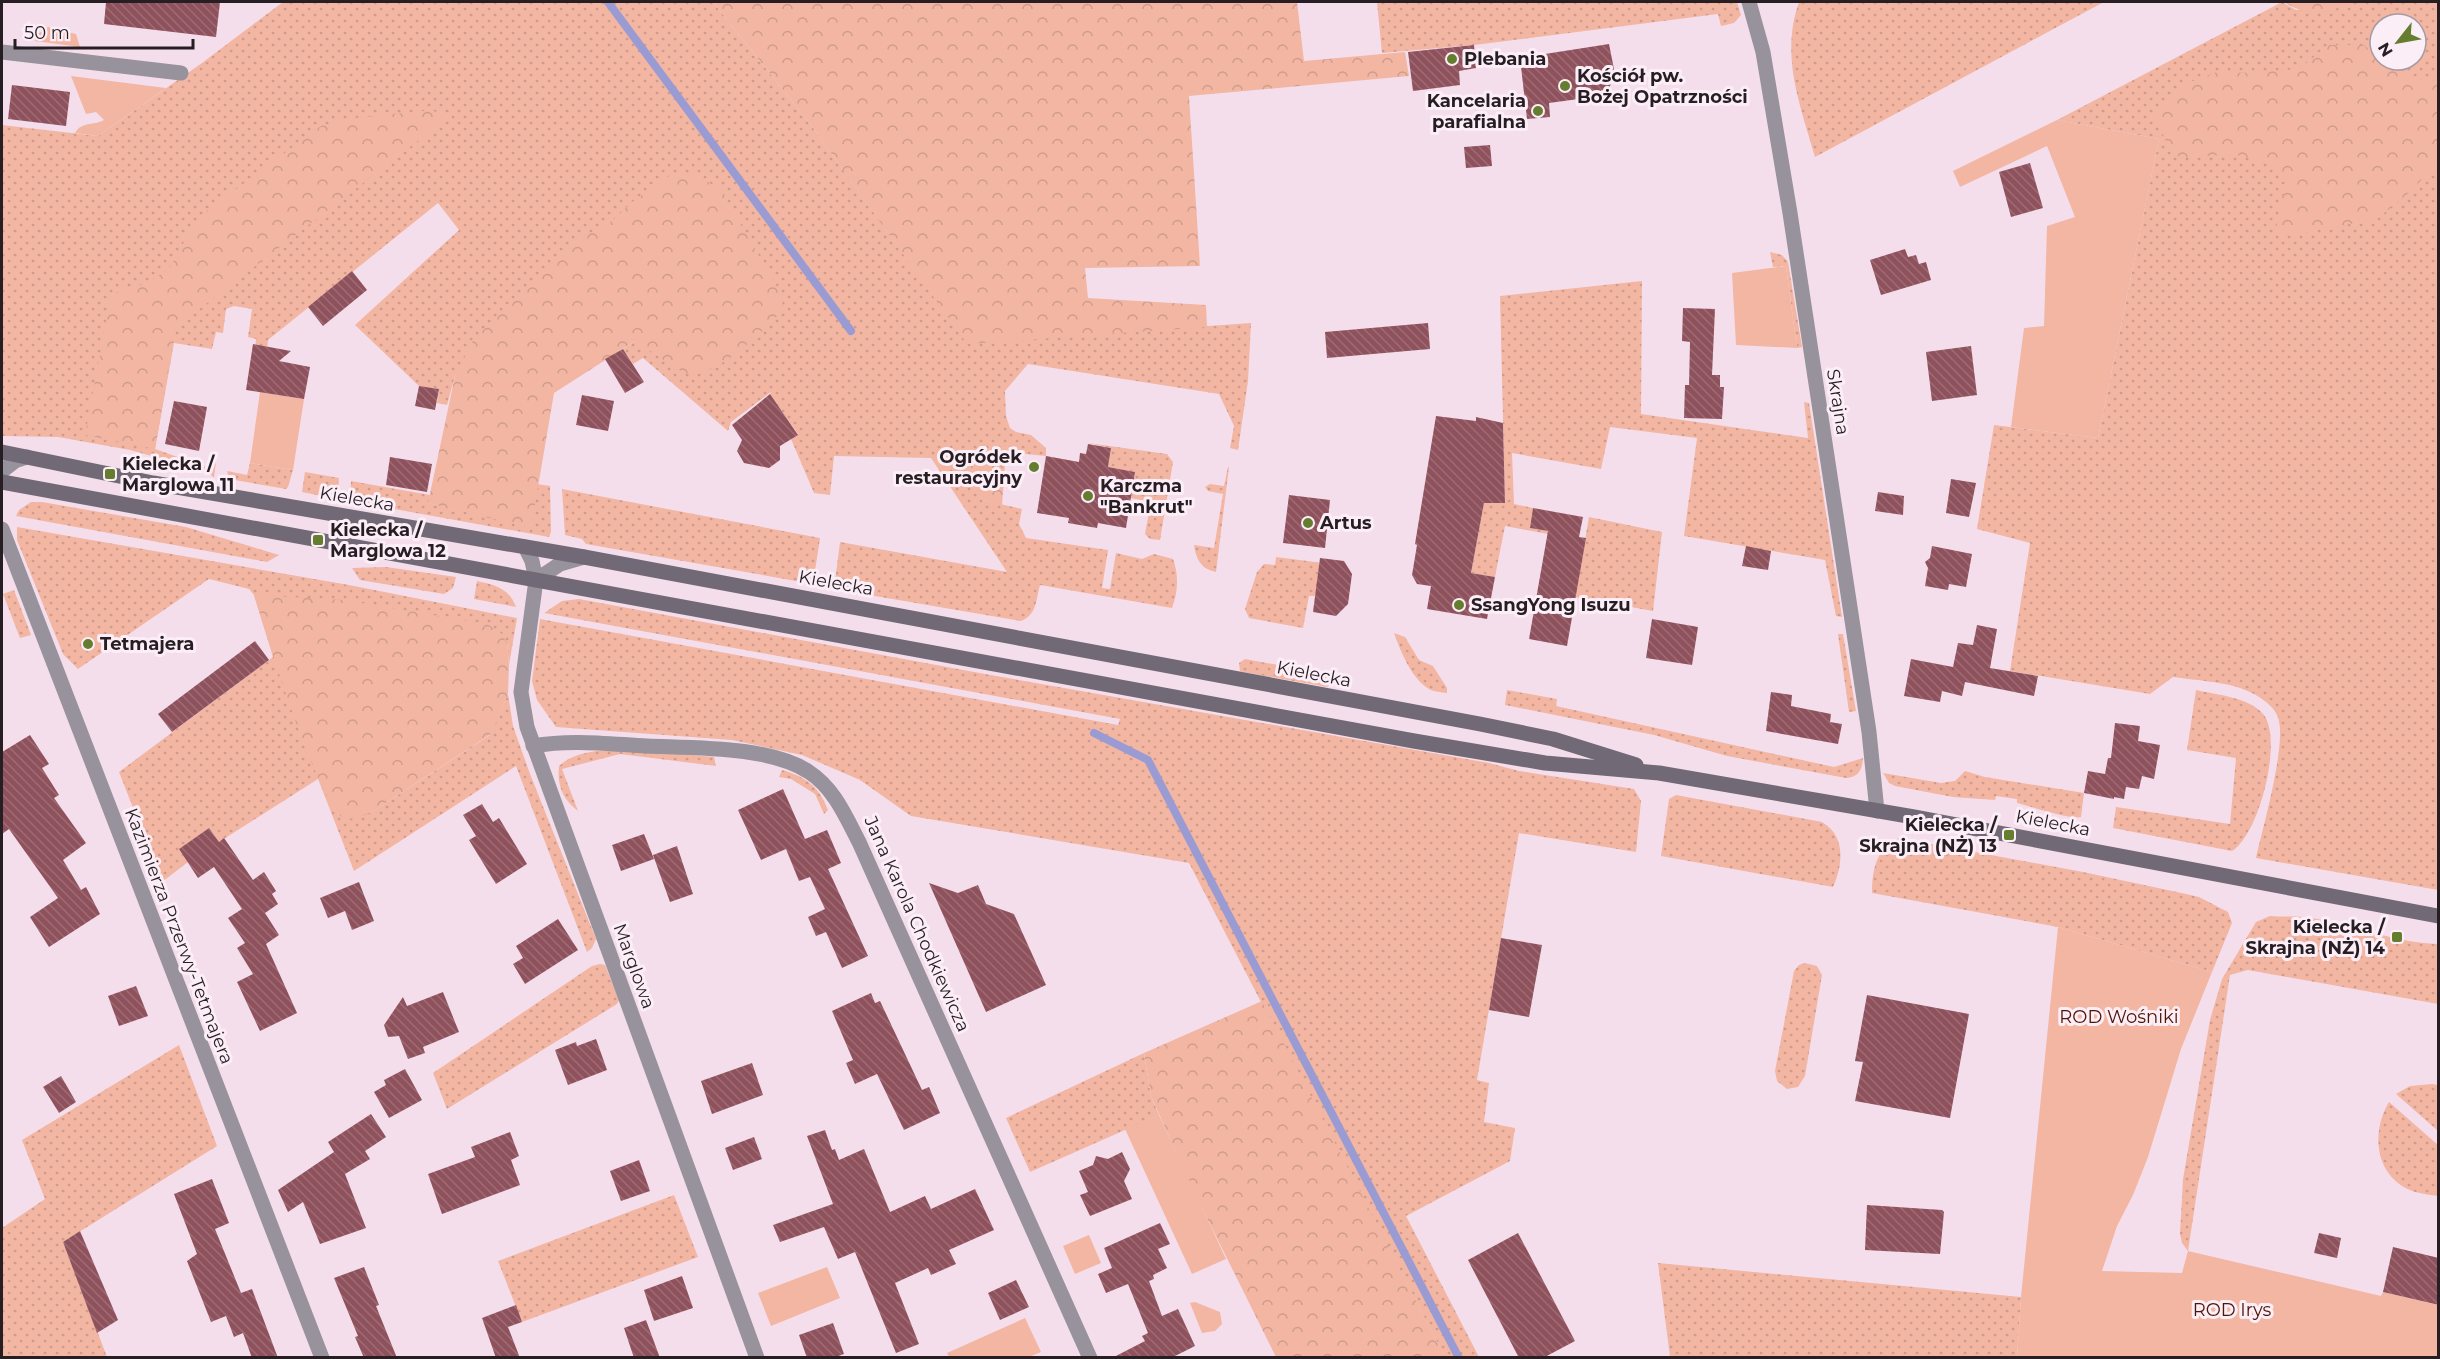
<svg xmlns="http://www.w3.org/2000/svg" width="2440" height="1359" font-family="Montserrat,sans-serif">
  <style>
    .grass { fill: url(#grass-dots); fill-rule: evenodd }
    .forest { fill: url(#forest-crowns) }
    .garden { fill: #f2b6a3 }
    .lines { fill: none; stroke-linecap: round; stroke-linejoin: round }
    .stream { stroke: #9a9bd3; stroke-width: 8 }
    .building { fill: url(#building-back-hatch) }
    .minor { stroke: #97929b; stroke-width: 15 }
    .secondary { stroke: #716a76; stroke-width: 15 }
    .poi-dot { fill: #657d2f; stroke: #fceef7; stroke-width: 2 }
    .labels { text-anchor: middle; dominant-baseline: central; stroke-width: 6; stroke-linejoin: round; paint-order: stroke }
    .poi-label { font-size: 18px; font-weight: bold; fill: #261e23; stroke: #fceef7; text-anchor: start }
    .street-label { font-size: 18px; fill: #261e23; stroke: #fceef7 }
    .park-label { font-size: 18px; fill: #4d1503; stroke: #fceef7 }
  </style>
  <defs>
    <pattern id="grass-dots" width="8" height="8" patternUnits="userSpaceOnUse" patternTransform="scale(1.5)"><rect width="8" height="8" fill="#f2b6a3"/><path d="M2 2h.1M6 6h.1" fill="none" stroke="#cf9c8c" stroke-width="1.8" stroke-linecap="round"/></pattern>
    <pattern id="forest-crowns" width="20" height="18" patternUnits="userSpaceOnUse" patternTransform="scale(1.5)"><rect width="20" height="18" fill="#f2b6a3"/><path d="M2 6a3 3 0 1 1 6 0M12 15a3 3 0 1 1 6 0" fill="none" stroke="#cf9c8c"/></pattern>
    <pattern id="building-back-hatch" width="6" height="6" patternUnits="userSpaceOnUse" patternTransform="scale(1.5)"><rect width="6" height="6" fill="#8f525d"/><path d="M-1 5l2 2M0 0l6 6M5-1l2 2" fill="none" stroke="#9b6c75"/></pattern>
  </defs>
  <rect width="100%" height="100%" fill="#f5deec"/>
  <!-- grass -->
  <g class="grass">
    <path d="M283,2H713L814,129L967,343L1251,323L1248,381L1238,450L1230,448L1234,426L1219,394L1028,364L1005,391L1006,416L1010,428L1016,432L1031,435L1046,448V456L1006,452L957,465L982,500L1022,509L1019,524L1026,538L1108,550L1102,588L1110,589L1116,553L1142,559L1154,554L1173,559C1179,575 1178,592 1172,608L1040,585C1036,599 1037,615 1021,621L834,589L840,542L1007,572L931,458L834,456L830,495L814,493L791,439L798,434L770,395L771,392L731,422L728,431L643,358L633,364L623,349L635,341L575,241L455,376L447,405L437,403L439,389L419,386L355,325L459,230L438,203L268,340L266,360L255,351L256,339L248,337L252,309L234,306L226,309L223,333L216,332L212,349L174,343L155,449L209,468L211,461L216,462L214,477L203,470L130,450L58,437L2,436V125L98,136L202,63Z"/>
    <polygon points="1377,2 1737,2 1741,15 1734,23 1721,26 1718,14 1474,45 1382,53"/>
    <path d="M1799,2H2104L1815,157C1800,104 1780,56 1799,2Z"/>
    <path d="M2282,2L2296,10L2347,2H2438V890L2256,858C2262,830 2289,738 2277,715C2272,704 2256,694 2245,690C2228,682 2193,680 2173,677L2150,694L2010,671L2030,543L1977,529L1994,425L2098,438L2159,139L2057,120ZM2380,24H2416V60H2380Z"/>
    <polygon points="1770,252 1782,255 1788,262 1802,347 1797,348 1786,266 1773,267"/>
    <polygon points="1642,281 1641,414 1808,438 1804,402 1809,403 1842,617 1836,616 1825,560 1684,536 1697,438 1610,427 1601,469 1512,453 1514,504 1533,508 1530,528 1548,531 1548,534 1505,526 1495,577 1471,573 1484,503 1505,502 1500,296"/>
    <polygon points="1088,443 1167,454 1173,462 1160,540 1150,539 1145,534 1151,502 1131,498 1135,472 1108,467 1111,448"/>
    <polygon points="250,463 293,470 288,487 286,489 229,479 227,471 247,475"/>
    <path d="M1228,467H1229L1216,572C1201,569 1196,559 1194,545L1214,548L1223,494L1208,491L1205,487L1210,484L1224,486Z"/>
    <polygon points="305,472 339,478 337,496 332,498 302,492"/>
    <polygon points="351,481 430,495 429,503 531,527 537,484 550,486 551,532 549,537 350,501"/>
    <polygon points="562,489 820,538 813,584 586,544 582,539 565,535"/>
    <polygon points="31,502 42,502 186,527 279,555 267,562 16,516 19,510"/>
    <polygon points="1589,517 1662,532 1653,611 1575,597"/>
    <polygon points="17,527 349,585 517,618 509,665 507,643 274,657 319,779 339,815 372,812 490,735 508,694 513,726 530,774 596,939 592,948 587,952 516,766 354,871 318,779 219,842 209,828 179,849 188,862 162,882 119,772 273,657 254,595 249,589 209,579 78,669 63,654 17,540"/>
    <polygon points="1276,557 1323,563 1315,596 1309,596 1303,628 1249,618 1245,609 1257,572 1264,564 1275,565"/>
    <polygon points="386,567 456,577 453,588 444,594 360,580 352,568"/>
    <path d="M477,581C495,585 509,588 516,607L474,599Z"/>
    <polygon points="14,590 31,635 20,638 3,594"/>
    <polygon points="579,599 985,674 1489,763 1519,771 1634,789 1641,801 1636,852 1519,833 1477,1080 1489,1083 1484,1122 1515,1128 1510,1161 1406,1216 1479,1357 1445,1357 1189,863 911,816 860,780 802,755 732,740 556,727 537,700 532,681 540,619 1118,725 1120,719 544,613 562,601"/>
    <path d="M1394,633L1405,637L1419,660L1433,666L1447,688V693C1441,692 1434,692 1429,689C1411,678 1401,652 1394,633Z"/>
    <polygon points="1838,634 1843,634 1856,711 1849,712"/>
    <polygon points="1245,659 1327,674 1332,680 1332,684 1327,687 1243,672 1240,671 1239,663"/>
    <path d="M1507,690L1557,699L1556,706L1834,767L1863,758C1862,770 1859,777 1846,778L1727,756L1654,735L1505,705Z"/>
    <path d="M2196,690C2217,695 2250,697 2264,715C2283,741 2259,835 2232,851L2113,828L2116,807L2230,824L2236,758L2187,750Z"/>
    <path d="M632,749L714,757L716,766L620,754L562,769L578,811C562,799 557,785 559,766C577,749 609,750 632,749Z"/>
    <path d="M782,770C806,777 819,786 828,810L824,814L815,794L791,779L779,777Z"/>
    <path d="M1965,771L1985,777L2084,793L2081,817C2071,820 2030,806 2017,803V799L1996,796L1995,800L1953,797L1895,786L1889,783L1883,773L1941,783L1955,781Z"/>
    <path d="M1676,795L1822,822C1846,836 1843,865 1833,887L1661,856L1669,799Z"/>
    <path d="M1899,838L2083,872L2177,892L2199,897L2228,912L2232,923L2212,972L2058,927L1872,893C1872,871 1876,847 1899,838Z"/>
    <path d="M2270,916C2281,917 2292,916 2303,917C2349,922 2392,943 2438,944V1004L2248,970L2230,975L2188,1251L2182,1243L2180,1234L2183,1179L2210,1020L2222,979L2256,922Z"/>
    <polygon points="1805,963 1817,966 1822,975 1805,1076 1798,1087 1787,1089 1777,1081 1775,1071 1794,971 1799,965"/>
    <polygon points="600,964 605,965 619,1000 617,1004 447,1109 433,1073 592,966"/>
    <polygon points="179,1045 217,1146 63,1242 107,1357 2,1358 2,1228 45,1199 22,1140"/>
    <polygon points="1144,1053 1151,1096 1159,1115 1030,1172 1006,1118"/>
    <polygon points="2432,1084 2438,1085 2438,1131 2396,1094 2410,1086"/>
    <path d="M2389,1102L2438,1145V1196C2431,1195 2423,1194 2415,1192C2375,1179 2370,1133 2389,1102Z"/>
    <polygon points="674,1195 698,1257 522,1322 498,1261"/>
    <polygon points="1658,1263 2021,1297 2017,1357 1670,1357"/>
  </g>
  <!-- forest -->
  <g class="forest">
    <polygon points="713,2 1297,2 1304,61 1405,52 1409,76 1189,96 1200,266 1085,268 1088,298 1206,305 1207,327 967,344 814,129"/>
    <path d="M2284,2H2347C2329,17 2303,15 2284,2Z"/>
    <polygon points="2328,45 2363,45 2380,56 2380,60 2386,60 2425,82 2438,79 2438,162 2412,190 2377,219 2291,235 2276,231 2279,209 2288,174 2259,161 2234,154 2181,158 2170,150 2153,113 2187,83 2217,72 2251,73 2299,69"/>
    <polygon points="431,110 449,117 176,327 155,449 85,435 110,300 116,292 146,283 169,269 185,240 204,213 321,126 346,119"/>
    <path d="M694,174L720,189L782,295L783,310C764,330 715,380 686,373C680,372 644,346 635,341L554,393L531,528L428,503L455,376L474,339L575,241L612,221L632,202L671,175Z"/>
    <polygon points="1006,452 1002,505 982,500 956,465"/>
    <path d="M254,595L344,600L487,624L500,632L507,643L509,665L508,694L491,734L372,812C362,816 351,822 341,816C317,799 265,631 254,595Z"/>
    <polygon points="1262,1001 1445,1357 1276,1357 1192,1188 1151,1096 1144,1053"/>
  </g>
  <!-- garden -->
  <g class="garden">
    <polygon points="48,27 76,34 80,47 35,41 38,34"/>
    <path d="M71,76L166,88L98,136L75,133C82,121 93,126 104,120L96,112L86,114Z"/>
    <polygon points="2057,120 2159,139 2098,438 2011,427 2024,328 2044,326 2047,226 2075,217 2047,146 1960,187 1953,171"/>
    <polygon points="1786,266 1797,348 1736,345 1732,273"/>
    <polygon points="260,392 304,399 293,470 250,463"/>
    <polygon points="2058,927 2212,972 2181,1049 2148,1157 2133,1195 2117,1226 2102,1271 2182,1273 2188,1251 2381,1296 2383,1292 2438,1305 2438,1357 2017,1358 2021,1297"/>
    <polygon points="1159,1115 1226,1259 1192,1274 1125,1129"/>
    <polygon points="1089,1235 1101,1263 1075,1274 1063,1246"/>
    <polygon points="827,1267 840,1298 771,1326 758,1293"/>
    <polygon points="1195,1302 1220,1312 1222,1324 1215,1331 1202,1333 1190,1303"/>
    <polygon points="1025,1318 1041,1352 1029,1357 949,1357 947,1353"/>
  </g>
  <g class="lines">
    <!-- stream -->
    <g class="stream">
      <polyline points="608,2 851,331"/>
      <polyline points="1094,733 1148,760 1459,1358"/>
    </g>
  </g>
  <!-- building -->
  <g class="building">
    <polygon points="106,2 220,2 216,37 104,24"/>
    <polygon points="1609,44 1614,69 1608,95 1549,103 1550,117 1527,119 1520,58"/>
    <polygon points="1474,45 1476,68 1459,71 1460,85 1413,91 1408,52"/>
    <polygon points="12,85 70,92 66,126 8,119"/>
    <polygon points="1490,145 1492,166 1466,168 1464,147"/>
    <polygon points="2030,163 2043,208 2011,217 1999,172"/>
    <polygon points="1905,249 1908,257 1916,255 1919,264 1926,262 1931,280 1881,295 1870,260"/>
    <polygon points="352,271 367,290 323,326 308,307"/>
    <polygon points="1683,308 1715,309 1712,375 1720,375 1720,387 1724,387 1722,419 1684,418 1685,385 1689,385 1690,342 1682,341"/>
    <polygon points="1428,323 1430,349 1327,358 1325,332"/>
    <polygon points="253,344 291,351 279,361 310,367 304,399 246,390"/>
    <polygon points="1971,346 1977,395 1932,401 1926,352"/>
    <polygon points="623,349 644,382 625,393 605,359"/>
    <polygon points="419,386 439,389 435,410 415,406"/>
    <polygon points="770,394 798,435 780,446 780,460 769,468 744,463 737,451 742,440 732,425"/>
    <polygon points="582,395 614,401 608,431 576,425"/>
    <polygon points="174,401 207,407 199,451 165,444"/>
    <polygon points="1436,416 1476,421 1476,417 1503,423 1505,503 1484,503 1471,573 1495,577 1487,619 1427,609 1431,586 1417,584 1412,575 1417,545 1415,544"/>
    <polygon points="1088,444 1111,448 1108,467 1135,472 1126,528 1098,523 1097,528 1068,523 1069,518 1037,513 1046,456 1079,462 1080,453 1086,454"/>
    <polygon points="390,457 432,464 427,492 386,485"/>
    <polygon points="1951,479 1976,483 1969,517 1946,513"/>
    <polygon points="1878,492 1904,496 1903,515 1875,511"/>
    <polygon points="1289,495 1330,500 1325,548 1283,543"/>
    <polygon points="1533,508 1583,517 1579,537 1586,538 1567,646 1529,639 1548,531 1530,528"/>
    <polygon points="1746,546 1771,551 1768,570 1742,566"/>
    <polygon points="1932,546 1972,554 1966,587 1949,584 1948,590 1925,586 1928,568 1925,562 1930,558"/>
    <polygon points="1320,558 1344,561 1352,574 1348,604 1336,616 1313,612"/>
    <polygon points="1652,619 1698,627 1692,665 1646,658"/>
    <polygon points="1977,625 1997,629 1990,668 2038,676 2034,696 1965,682 1962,696 1942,691 1940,702 1904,696 1911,659 1953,667 1958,643 1973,645"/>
    <polygon points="255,641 269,660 172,732 158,714"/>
    <polygon points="1771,692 1792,695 1791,706 1831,714 1830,722 1842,724 1838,744 1766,731"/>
    <polygon points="2115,723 2140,726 2138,741 2160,745 2154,779 2142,776 2139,789 2126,787 2124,799 2114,797 2114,799 2084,793 2088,771 2105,774 2108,758 2111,758"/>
    <polygon points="30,735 49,764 42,768 59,795 54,798 86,843 63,860 81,890 86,887 100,914 49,947 30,917 58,898 9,829 2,834 2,752"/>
    <polygon points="783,789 805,839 827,830 841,863 828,869 868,956 842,968 826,932 816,936 808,917 825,909 810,877 799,881 786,849 761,860 738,810"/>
    <polygon points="482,804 493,822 499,818 527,864 496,884 469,840 476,836 463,815"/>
    <polygon points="209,828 219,842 224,838 253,880 264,872 276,891 272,894 278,904 265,913 279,935 266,944 297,1013 260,1031 237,982 253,974 237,948 245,943 228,918 242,909 214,867 198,878 179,849"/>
    <polygon points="644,834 654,859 621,871 612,845"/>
    <polygon points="677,846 693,894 670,902 653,855"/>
    <polygon points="359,882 374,921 352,930 345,911 328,918 320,898"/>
    <polygon points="929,883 958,893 978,885 986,904 1014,914 1046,985 986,1012"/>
    <polygon points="558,919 578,950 525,984 513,964 523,958 516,946"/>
    <polygon points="1501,938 1542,945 1529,1017 1489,1010"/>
    <polygon points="136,986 148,1016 119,1026 108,996"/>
    <polygon points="443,992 459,1032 423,1047 425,1053 408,1059 399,1036 388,1037 384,1025 403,997 407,1006"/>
    <polygon points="871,993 875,1003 880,1001 922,1090 929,1087 940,1113 904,1130 877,1074 855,1084 846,1063 853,1060 832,1011"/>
    <polygon points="1867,995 1969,1014 1950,1118 1855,1101 1863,1062 1855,1061"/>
    <polygon points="596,1039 607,1070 568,1085 555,1050 576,1042 577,1046"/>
    <polygon points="752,1063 763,1095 712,1114 701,1081"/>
    <polygon points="405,1069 422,1100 389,1118 374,1092 386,1085 384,1080"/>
    <polygon points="61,1076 76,1102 59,1113 43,1087"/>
    <polygon points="371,1114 386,1137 365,1151 370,1159 345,1174 366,1228 320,1244 303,1202 288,1212 278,1190 334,1152 328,1142"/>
    <polygon points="825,1130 832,1150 835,1149 839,1160 864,1149 890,1212 925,1196 931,1209 975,1189 994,1230 949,1250 956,1264 931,1275 928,1268 895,1283 919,1344 896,1353 855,1252 838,1259 824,1227 780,1242 773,1225 833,1204 807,1136"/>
    <polygon points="510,1132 519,1156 511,1160 520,1185 442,1214 428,1174 475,1157 471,1147"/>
    <polygon points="754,1137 762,1159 733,1170 725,1148"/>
    <polygon points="1122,1152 1130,1169 1124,1181 1132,1199 1090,1216 1080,1195 1088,1192 1079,1171 1093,1165 1096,1156 1108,1159"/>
    <polygon points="639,1160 650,1191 621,1201 610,1171"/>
    <polygon points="212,1179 229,1223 215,1229 241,1293 252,1289 278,1358 252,1358 243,1333 234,1337 226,1316 211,1322 187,1261 197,1254 174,1194"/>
    <polygon points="1867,1205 1942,1210 1944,1212 1940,1254 1865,1250"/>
    <polygon points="1160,1223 1170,1244 1158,1249 1167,1268 1153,1275 1154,1279 1149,1281 1162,1316 1178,1309 1195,1346 1171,1358 1112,1358 1145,1341 1142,1336 1148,1333 1128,1284 1106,1293 1098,1274 1112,1268 1104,1248"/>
    <polygon points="80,1231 118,1320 97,1333 63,1242"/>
    <polygon points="1518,1233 1575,1341 1543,1358 1519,1358 1468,1260"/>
    <polygon points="2319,1233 2341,1238 2337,1258 2314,1253"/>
    <polygon points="2393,1247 2439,1258 2439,1305 2383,1292"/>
    <polygon points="364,1267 379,1305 376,1306 397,1358 364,1358 355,1337 358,1336 334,1278"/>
    <polygon points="682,1276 693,1308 654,1321 644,1290"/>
    <polygon points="1016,1280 1029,1307 1000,1320 988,1293"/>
    <polygon points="516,1305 522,1322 508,1327 520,1358 496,1358 482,1318"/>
    <polygon points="646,1320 660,1358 634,1358 624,1328"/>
    <polygon points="833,1323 844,1354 833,1358 807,1358 799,1335"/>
  </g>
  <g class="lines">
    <!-- minor -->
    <g class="minor">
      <polyline points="1749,2 1763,52 1790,213 1869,732 1877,811"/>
      <polyline points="2,52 181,73"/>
      <polyline points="2,471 15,461 27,457"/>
      <polyline points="2,529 322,1358"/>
      <polyline points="525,547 532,561 536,580 521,692 527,727 757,1358"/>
      <polyline points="536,580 560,564 584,557"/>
      <path d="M533,746C571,739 609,744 647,746C693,748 771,746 809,772C834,788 846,817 859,842L1090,1358"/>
    </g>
    <!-- secondary -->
    <g class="secondary">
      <polyline points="2,452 153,483 584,557 1480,724 1553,739 1636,765"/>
      <polyline points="2,482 1414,741 1545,763 1659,773 1914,817 2438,916"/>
    </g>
  </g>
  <!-- markers -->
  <g class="poi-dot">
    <circle cx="1452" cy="59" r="6"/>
    <circle cx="1565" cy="86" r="6"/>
    <circle cx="1538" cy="111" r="6"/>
    <circle cx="1034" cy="467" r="6"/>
    <rect x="104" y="468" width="12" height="12" rx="3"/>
    <circle cx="1088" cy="496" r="6"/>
    <circle cx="1308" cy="523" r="6"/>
    <rect x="312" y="534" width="12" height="12" rx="3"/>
    <circle cx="1459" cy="605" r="6"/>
    <circle cx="88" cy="644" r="6"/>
    <rect x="2003" y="829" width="12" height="12" rx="3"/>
    <rect x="2391" y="931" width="12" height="12" rx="3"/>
  </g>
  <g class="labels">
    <!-- poi labels -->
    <g class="poi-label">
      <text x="1464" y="59">Plebania</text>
      <text x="1577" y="76">Kościół pw.<tspan x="1577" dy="21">Bożej Opatrzności</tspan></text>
      <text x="1526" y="101" text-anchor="end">Kancelaria<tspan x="1526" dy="21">parafialna</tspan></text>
      <text x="1022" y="457" text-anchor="end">Ogródek<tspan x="1022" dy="21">restauracyjny</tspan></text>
      <text x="122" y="464">Kielecka /<tspan x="122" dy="21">Marglowa 11</tspan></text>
      <text x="1100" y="486">Karczma<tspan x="1100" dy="21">"Bankrut"</tspan></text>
      <text x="1320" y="523">Artus</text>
      <text x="330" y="530">Kielecka /<tspan x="330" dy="21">Marglowa 12</tspan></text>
      <text x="1471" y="605">SsangYong Isuzu</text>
      <text x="100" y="644">Tetmajera</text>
      <text x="1997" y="825" text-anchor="end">Kielecka /<tspan x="1997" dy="21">Skrajna (NŻ) 13</tspan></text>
      <text x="2385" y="927" text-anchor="end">Kielecka /<tspan x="2385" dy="21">Skrajna (NŻ) 14</tspan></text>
    </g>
    <!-- street labels -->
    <g class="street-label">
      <text transform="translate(1838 402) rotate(81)">Skrajna</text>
      <text transform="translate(357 499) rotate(10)">Kielecka</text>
      <text transform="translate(836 583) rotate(10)">Kielecka</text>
      <text transform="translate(1314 674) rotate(11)">Kielecka</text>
      <text transform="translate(2053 823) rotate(11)">Kielecka</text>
      <text transform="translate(917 924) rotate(66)">Jana Karola Chodkiewicza</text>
      <text transform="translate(179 936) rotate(69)">Kazimierza Przerwy-Tetmajera</text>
      <text transform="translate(634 966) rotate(70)">Marglowa</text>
    </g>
    <!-- park labels -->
    <g class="park-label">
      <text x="2119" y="1017">ROD Wośniki</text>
      <text x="2232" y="1310">ROD Irys</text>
    </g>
  </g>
  <!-- border -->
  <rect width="2440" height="1359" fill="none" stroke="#261e23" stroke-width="6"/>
  <!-- north arrow -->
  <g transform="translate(2398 42) rotate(239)"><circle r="28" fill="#fceef7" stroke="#a69ba2" stroke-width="1.5"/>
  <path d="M0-4.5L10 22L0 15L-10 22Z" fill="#657d2f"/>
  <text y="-9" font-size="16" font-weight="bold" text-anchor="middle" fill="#261e23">N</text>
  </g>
  <!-- scale -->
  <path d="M15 39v9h178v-9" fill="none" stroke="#261e23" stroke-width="3"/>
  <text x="24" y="39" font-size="18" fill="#261e23" stroke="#fceef7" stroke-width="4.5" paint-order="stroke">50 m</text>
</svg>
